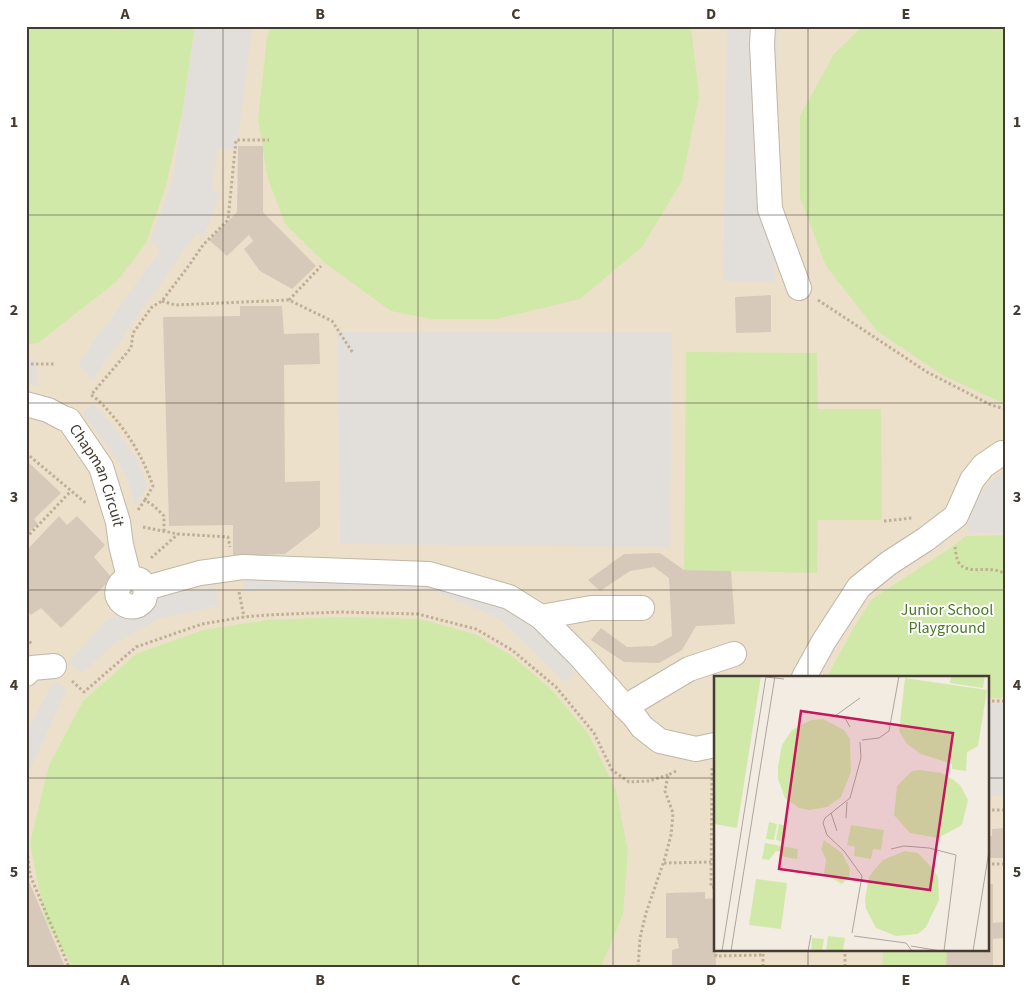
<svg xmlns="http://www.w3.org/2000/svg" width="1031" height="993" font-family="'Source Sans 3',sans-serif">
  <style>
    .education { fill: #ece0cb; fill-rule: evenodd }
    .green { fill: #d1e9a8 }
    .parking { fill: #e2dfdb }
    .building { fill: #d7c9ba }
    .lines { fill: none; stroke-linecap: round; stroke-linejoin: round }
    .minor-casing { stroke: #c1b6a7; stroke-width: 26 }
    .path { stroke: #c0ae95; stroke-width: 3; stroke-dasharray: 2.5 2.5; stroke-linecap: butt }
    .minor { stroke: #fff; stroke-width: 24 }
    .grid { fill: none; stroke: #443c32; stroke-width: 1; stroke-opacity: 0.55 }
    .labels { text-anchor: middle; dominant-baseline: central; stroke-width: 4; stroke-linejoin: round; paint-order: stroke }
    .street-label { font-size: 16px; fill: #443c32; stroke: #fff }
    .park-label { font-size: 16px; fill: #4a7824; stroke: #fff }
    .inset-road { fill: none; stroke: #aca69c; stroke-width: 1 }
    .view { fill: #c2185b; fill-opacity: 0.15; stroke: #c2185b; stroke-width: 2.5 }
    .inset-edge { fill: none; stroke: #443c32; stroke-width: 2.5 }
    .neatline { fill: none; stroke: #443c32; stroke-width: 2 }
    .grid-label { font-size: 16px; text-anchor: middle; font-weight: bold; fill: #443c32 }
  </style>
  <rect width="100%" height="100%" fill="#f2ece2"/>
  <!-- education -->
  <path class="education" d="M26,26H1005V967H26ZM715,677H987V949H715Z"/>
  <!-- green -->
  <g class="green">
    <polygon points="26,26 195,26 182,114 166,186 146,243 117,281 38,343 26,345"/>
    <polygon points="271,26 691,26 699,96 682,181 642,247 580,299 496,319 431,319 391,311 326,264 285,224 267,176 258,119 267,37"/>
    <polygon points="863,26 1005,26 1005,404 944,376 877,331 826,266 800,198 800,116 834,54"/>
    <polygon points="686,352 817,353 818,409 881,409 882,520 818,520 817,573 684,570"/>
    <polygon points="1005,535 1005,698 987,698 987,677 827,677 853,629 872,599 921,567 946,551 966,536"/>
    <polygon points="342,617 420,619 475,634 512,656 552,690 589,735 616,790 628,851 623,914 601,967 73,967 45,920 30,843 49,765 83,701 136,654 203,630 268,620"/>
    <polygon points="883,949 947,949 946,967 882,967"/>
  </g>
  <!-- parking -->
  <g class="parking">
    <polygon points="195,26 252,26 237,150 218,148 212,190 220,193 204,236 196,233 93,379 78,364 161,250 150,241 173,179"/>
    <polygon points="727,26 778,26 775,281 723,281"/>
    <polygon points="337,332 672,332 670,547 340,544"/>
    <polygon points="26,360 36,360 38,386 26,386"/>
    <polygon points="93,404 110,422 139,463 147,486 136,506 127,478 117,459 83,413"/>
    <polygon points="1005,472 1005,533 968,534 968,519 974,504 983,491 997,476"/>
    <polygon points="243,567 353,570 509,597 586,662 565,682 500,619 432,590 370,587 299,588 243,592"/>
    <polygon points="215,587 219,606 161,618 113,644 82,673 68,663 107,620 157,598 171,594"/>
    <polygon points="54,681 67,689 26,779 26,734"/>
    <rect x="987" y="704" width="18" height="92"/>
  </g>
  <!-- building -->
  <g class="building">
    <polygon points="238,146 263,146 263,212 316,266 292,289 260,271 244,249 253,241 249,235 227,256 209,240 237,212"/>
    <polygon points="771,295 771,332 736,333 735,297"/>
    <polygon points="240,306 282,306 284,334 319,333 320,364 284,365 285,482 320,481 320,527 285,554 233,556 233,525 169,526 163,317 240,316"/>
    <polygon points="26,460 61,493 34,519 38,524 26,535"/>
    <polygon points="59,516 67,525 77,516 105,545 94,557 112,578 61,628 41,608 31,615 26,610 26,551"/>
    <polygon points="660,553 684,570 731,571 735,624 696,626 682,650 659,663 624,662 591,640 601,628 627,647 654,646 672,636 669,578 654,567 630,571 600,591 588,580 624,554"/>
    <polygon points="1005,828 1005,858 987,858 987,836 992,836 992,829"/>
    <polygon points="26,874 65,967 26,967"/>
    <polygon points="987,884 993,884 993,923 1004,922 1004,938 993,939 993,967 946,967 947,949 987,949"/>
    <polygon points="705,892 705,899 714,898 716,967 672,967 672,950 679,948 677,938 666,938 666,893"/>
  </g>
  <g class="lines">
    <!-- minor casing -->
    <g class="minor-casing">
      <g id="minor">
        <polyline points="763,26 762,45 770,209 799,288"/>
        <path id="s1" d="M26,404L48,410L63,418L69,420L101,467L118,522L121,545L129,577"/>
        <path d="M129,577L140,580L146,588C146,591 145,597 144,600C130,619 101,592 129,577Z"/>
        <polyline points="146,588 200,573 243,567 429,574 509,597 541,617 580,656 625,707 634,716 642,727 660,741 696,749 715,745"/>
        <polyline points="541,617 591,608 642,608"/>
        <polyline points="26,674 32,668 54,666"/>
        <polyline points="804,677 824,641 859,587 889,563 926,539 956,516 972,480 983,466 1002,453 1005,453"/>
        <polyline points="625,707 689,669 734,654"/>
      </g>
    </g>
    <!-- path -->
    <g class="path">
      <polyline points="289,300 321,266"/>
      <polyline points="818,300 927,372 991,405 1005,409"/>
      <polyline points="162,301 175,305 289,300 332,321 353,353"/>
      <polyline points="26,364 56,364"/>
      <polyline points="26,453 87,504"/>
      <path d="M145,500L153,486C144,460 130,435 111,414C105,407 99,400 91,395L131,348L133,333L152,307L162,301L190,264L203,245L228,220L236,140H269"/>
      <polyline points="138,510 145,500 154,506 164,516 164,531"/>
      <polyline points="884,521 912,518"/>
      <polyline points="143,527 178,534 228,537 230,547"/>
      <polyline points="26,538 71,491"/>
      <path d="M955,547C956,552 956,559 959,563C968,576 991,564 1005,574"/>
      <polyline points="151,558 178,534"/>
      <polyline points="239,592 244,617"/>
      <polyline points="26,638 33,645"/>
      <polyline points="72,681 84,692 136,647 202,624 244,617 266,615 340,612 418,614 476,629 512,650 556,687 594,733 612,770 629,782 649,781 668,775"/>
      <polyline points="987,701 1005,701"/>
      <polyline points="712,768 711,887 715,887"/>
      <polyline points="987,810 1005,810"/>
      <polyline points="26,841 30,875 69,967"/>
      <polyline points="664,863 711,862"/>
      <polyline points="987,864 1005,864"/>
      <polyline points="716,949 716,956 763,955"/>
      <polyline points="763,949 763,967"/>
      <polyline points="845,949 845,967"/>
      <polyline points="638,967 640,938 646,913 665,858 671,835 673,813 665,791 668,775 678,770"/>
    </g>
    <!-- minor -->
    <use href="#minor" class="minor"/>
  </g>
  <!-- grid -->
  <path class="grid" d="M223,26V967M418,26V967M613,26V967M808,26V677M26,215H1005M26,403H1005M26,590H1005M26,778H715M987,778H1005M808,949V967"/>
  <g class="labels">
    <!-- street labels -->
    <g class="street-label">
      <text stroke="none"><textPath href="#s1" startOffset="109">Chapman Circuit</textPath></text>
    </g>
    <!-- park labels -->
    <g class="park-label">
      <text x="947" y="610">Junior School<tspan x="947" dy="18">Playground</tspan></text>
    </g>
  </g>
  <!-- overview -->
  <g transform="translate(714 676)">
    <rect width="275" height="275" fill="#f2ece2"/>
    <path d="M0,0H47L23,152L0,148ZM237,0H271L269,12L236,7ZM191,2L273,14L264,70L253,76L252,95L238,93V88L207,78L193,68L185,55ZM109,43L130,54L136,63L137,96L127,121L113,131L95,134L85,132L71,122L64,103V90L68,69L78,54L97,44ZM206,94L227,97L238,103L246,109L254,124L248,149L224,162L196,157L180,139L183,110L198,95ZM55,146L63,148L60,164L52,163ZM65,148L73,150L70,166L62,164ZM137,149L170,154L167,174L159,173L157,183L140,180L141,171L133,169ZM110,164L128,177L136,193L135,201L128,208L110,198L112,183L107,173ZM51,167L84,173L83,183L66,180L67,176L62,175L55,184L48,183ZM191,175L204,177L219,193L224,201L225,224L212,251L204,258L182,260L162,252L152,233L151,223L155,201L161,193L169,184ZM42,203L73,207L67,253L35,249ZM114,260L131,262L129,275H112ZM98,262L110,263L108,275H97Z" fill="#d1e9a8"/>
    <path class="inset-road" d="M52,1L70,3M121,40L146,22M121,40L131,42L136,51M148,64L165,62L175,55L185,0M117,137L123,155M132,142L133,126M177,173L190,170L215,172L242,179L230,275M138,257L148,200L130,175L113,159L109,147L111,142L136,122L147,82L146,66M140,260L192,267L198,275M197,270L227,275M8,275L52,0M17,275L61,0M94,275L97,259M259,275L275,175"/>
    <path class="view" d="M87,35L239,57L216,214L65,193Z"/>
    <rect width="275" height="275" class="inset-edge"/>
  </g>
  <!-- border -->
  <rect width="1031" height="993" fill="none" stroke="#ffffff" stroke-width="55"/>
  <rect x="28" y="28" width="976" height="938" class="neatline"/>
  <g class="grid-label">
    <text x="125" y="19">A</text>
    <text x="320" y="19">B</text>
    <text x="516" y="19">C</text>
    <text x="711" y="19">D</text>
    <text x="906" y="19">E</text>
    <text x="14" y="127">1</text>
    <text x="1017" y="127">1</text>
    <text x="14" y="315">2</text>
    <text x="1017" y="315">2</text>
    <text x="14" y="502">3</text>
    <text x="1017" y="502">3</text>
    <text x="14" y="690">4</text>
    <text x="1017" y="690">4</text>
    <text x="14" y="877">5</text>
    <text x="1017" y="877">5</text>
    <text x="125" y="985">A</text>
    <text x="320" y="985">B</text>
    <text x="516" y="985">C</text>
    <text x="711" y="985">D</text>
    <text x="906" y="985">E</text>
  </g>
</svg>
